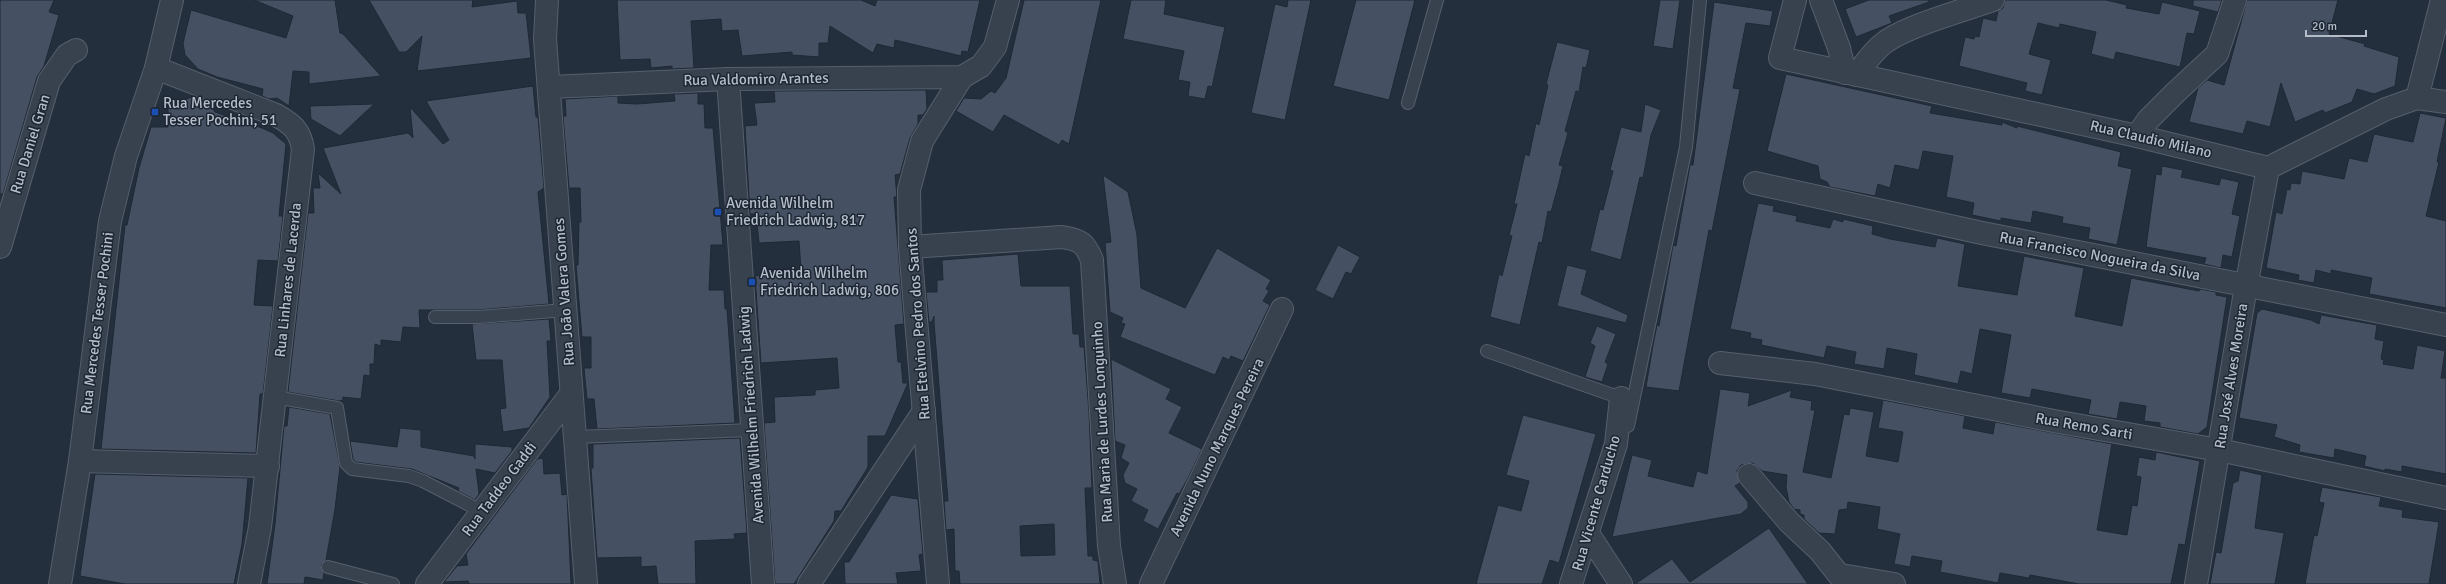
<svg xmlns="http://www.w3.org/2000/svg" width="2446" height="584" font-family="Signika,sans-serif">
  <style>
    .building { fill: #455162; stroke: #1f2835; fill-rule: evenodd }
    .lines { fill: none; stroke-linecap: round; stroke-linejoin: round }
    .service-casing { stroke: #565f6c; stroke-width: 14 }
    .minor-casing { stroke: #565f6c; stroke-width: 24 }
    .tertiary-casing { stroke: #565f6c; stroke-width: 24 }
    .service { stroke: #38414e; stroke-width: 12 }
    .minor { stroke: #38414e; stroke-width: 22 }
    .tertiary { stroke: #38414e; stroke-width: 22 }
    .transit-dot { fill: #1a4fb4; stroke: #1d2633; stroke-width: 1.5 }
    .labels { text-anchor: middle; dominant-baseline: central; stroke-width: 3; stroke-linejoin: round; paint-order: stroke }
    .street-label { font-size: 15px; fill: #b4bcc9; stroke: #1d2633 }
    .poi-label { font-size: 15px; fill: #b4bcc9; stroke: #1d2633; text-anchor: start }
  </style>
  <rect width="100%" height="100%" fill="#242f3e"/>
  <!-- building -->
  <g class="building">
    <polygon points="0,0 54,0 49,12 59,15 44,66 37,77 3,194 0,194"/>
    <polygon points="254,0 335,0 340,33 343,34 381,76 309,84 309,72 293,71 289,106 277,98 269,99 262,96 263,89 217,77 198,69 185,55 183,43 191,10 286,38 293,16"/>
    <polygon points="369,0 473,0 472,7 517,1 518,13 526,13 531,58 417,71 422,36 406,52 399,52"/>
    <polygon points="617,0 861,0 875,6 877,0 980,0 968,52 962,51 961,56 895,40 894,48 877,44 873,53 830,26 828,43 819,43 819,57 792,55 792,52 742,56 738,30 722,31 721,19 691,21 694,68 672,69 672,66 651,68 650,59 620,60"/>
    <polygon points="1024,0 1101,0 1069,144 1062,140 1059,145 1004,115 993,132 956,111 964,98 981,99 991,91 995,93 1006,78"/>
    <polygon points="1131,0 1166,0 1164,14 1225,27 1212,87 1208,86 1205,99 1188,96 1190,82 1178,80 1184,51 1123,39"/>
    <polygon points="1288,0 1311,0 1285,120 1251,113 1275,4 1287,7"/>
    <polygon points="1356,0 1415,0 1389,100 1333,86"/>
    <polygon points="1660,0 1680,0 1673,49 1653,46"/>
    <polygon points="1869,0 1928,0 1929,2 1889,16 1892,23 1856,37 1845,9"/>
    <polygon points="2005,0 2106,0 2127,5 2126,8 2159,14 2162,2 2200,11 2194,34 2187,33 2180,67 2116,52 2114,60 2091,54 2096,32 2060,24 2059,28 2038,23 2029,54 2051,60 2042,95 2025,91 2027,83 1959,66 1965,37 1974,39 1975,36 1979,37 1983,18 1996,21 1998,11 2003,8"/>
    <polygon points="2193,0 2222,0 2218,12 2193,6"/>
    <polygon points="2247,0 2338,0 2329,34 2365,44 2364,46 2399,57 2395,86 2374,94 2357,89 2352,102 2325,113 2323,110 2295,122 2281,83 2270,127 2247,121 2243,134 2189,122 2198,88 2207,80 2224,85"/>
    <polygon points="1714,2 1773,11 1770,26 1746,23 1733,88 1740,89 1712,231 1709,230 1679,391 1646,387 1653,345 1657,325 1659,326 1673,245 1676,246 1690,165 1693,165"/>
    <polygon points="1557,42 1590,50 1586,68 1583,67 1579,92 1576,91 1565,131 1568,133 1559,165 1563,166 1559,183 1551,212 1548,211 1542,243 1539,242 1520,325 1490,317 1499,274 1502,276 1512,236 1509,235 1517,204 1514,204 1525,154 1529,156 1536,123 1539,125 1548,85 1546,84"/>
    <polygon points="1786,74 1932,106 1930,113 2002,125 2002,122 2017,128 2017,126 2121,152 2118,166 2132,169 2117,245 2088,239 2090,228 2062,223 2063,217 2033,211 2031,223 2001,218 2001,221 1972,215 1974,203 1946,197 1953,156 1923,151 1919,170 1895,165 1890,188 1878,184 1875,196 1830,187 1827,182 1820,179 1818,166 1767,151"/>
    <polygon points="533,86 536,117 538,117 544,188 538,192 549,304 478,310 419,310 420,328 403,327 401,342 381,340 381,346 375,344 374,364 370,364 370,376 364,375 361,399 343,397 343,400 339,401 288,392 308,213 314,213 313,188 320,188 318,173 341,194 323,148 408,133 413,138 410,107 443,144 449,140 426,101"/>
    <polygon points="926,90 927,109 923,115 918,115 918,124 910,138 900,174 895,175 897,197 894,197 904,324 895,325 898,362 901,362 903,383 908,383 885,436 868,436 868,467 841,511 835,511 834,521 794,584 775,584 764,423 775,422 774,397 815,395 815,390 839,388 837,358 761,363 755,276 801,270 799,241 759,243 756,214 750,214 745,126 757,125 754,103 775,102 774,91"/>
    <polygon points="698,93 698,104 704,104 705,128 713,128 723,245 711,245 709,290 724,290 725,309 727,309 735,423 597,429 594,399 587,399 584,368 591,368 591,337 582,337 576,265 578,265 579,222 581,222 580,188 569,188 563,116 566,116 565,99 618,96 618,103 637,104 675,101 674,94"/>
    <polygon points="194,96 207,101 215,112 262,128 273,133 286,144 279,216 283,216 278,261 258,260 254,305 273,306 263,394 260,394 256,453 101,449 125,225 127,225 139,168 151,127 168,127 168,106"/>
    <polygon points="374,104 340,136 311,119 310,106"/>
    <polygon points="1645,104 1661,110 1651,135 1643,178 1640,177 1621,260 1590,251 1600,209 1603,210 1613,171 1610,170 1621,127 1641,132"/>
    <polygon points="2420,113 2446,118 2437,162 2439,162 2426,216 2446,221 2446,308 2369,294 2372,278 2331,270 2331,274 2316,270 2314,283 2298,280 2299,275 2266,268 2276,212 2282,214 2287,189 2290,190 2291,183 2300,184 2302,171 2344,179 2349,158 2367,162 2374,134 2413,142"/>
    <polygon points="2162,166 2183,170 2181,177 2219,185 2221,178 2239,182 2232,214 2240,216 2232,257 2223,255 2221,268 2204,264 2206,258 2146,247 2156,174 2161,175"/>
    <polygon points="1103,175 1128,192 1137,235 1141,288 1185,308 1217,248 1271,280 1266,289 1269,291 1263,301 1270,305 1243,361 1231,356 1229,360 1223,357 1215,375 1120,337 1125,324 1121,323 1123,318 1110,312 1105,243 1111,242"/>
    <polygon points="1758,203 1774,206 1773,211 1797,216 1796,221 1830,228 1833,219 1843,222 1843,219 1873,226 1872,234 1890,239 1935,247 1937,238 1965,244 1958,286 2017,295 2024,256 2084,268 2075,316 2122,326 2131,278 2199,291 2200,289 2216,292 2216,295 2227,297 2207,427 2198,434 2160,427 2160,423 2144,421 2146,406 2120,402 2117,419 2088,414 2091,400 2032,389 2030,398 2001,393 2011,335 1980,329 1972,374 1961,371 1958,384 1914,375 1917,354 1887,348 1884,369 1854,364 1856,352 1827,346 1824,358 1761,345 1762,340 1750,338 1751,333 1730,329"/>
    <polygon points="1338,245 1360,257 1351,274 1346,272 1333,299 1315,290"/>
    <path d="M1018,254L1021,286H1070L1073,334H1079L1080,347H1084L1089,412L1092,488H1085L1088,556H1093V560L1098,561L1100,584H960L959,571H955L954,529L946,530L944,501H948L934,322V316L932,322H929L926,292H937V280H943L942,260ZM1054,524L1055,555L1021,556L1020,526Z"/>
    <polygon points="1567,265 1587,270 1581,294 1628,315 1626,323 1557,306"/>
    <polygon points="2262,309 2311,320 2319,324 2321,315 2377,325 2375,339 2384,341 2381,359 2384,360 2383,364 2413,369 2417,345 2445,351 2441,378 2446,378 2446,474 2402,466 2402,472 2385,469 2385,471 2364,466 2366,456 2335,449 2334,458 2299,452 2300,445 2274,437 2277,425 2239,418 2257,313"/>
    <polygon points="549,319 551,341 547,341 550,397 529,428 503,432 500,409 506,408 502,360 476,360 472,324"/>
    <polygon points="1597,326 1616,334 1605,362 1608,364 1602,382 1585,377 1595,346 1590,343"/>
    <polygon points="1111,359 1171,389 1166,399 1182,407 1169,433 1202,449 1187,480 1179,494 1177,493 1158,529 1143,521 1148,510 1131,501 1137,489 1125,483 1123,475 1129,463 1121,458 1125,445 1115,441"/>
    <polygon points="1720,389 1750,393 1748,406 1792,390 1790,397 1812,401 1811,410 1815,410 1803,472 1831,478 1844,414 1849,415 1850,408 1874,412 1866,456 1898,462 1903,432 1878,428 1883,400 1965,416 1963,428 1993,434 1995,422 2112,444 2097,530 2127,535 2132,505 2137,506 2141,477 2136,476 2139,457 2155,460 2156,452 2200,461 2185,545 2179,544 2171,584 2079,584 2030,575 2029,578 2000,573 1998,583 1940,572 1942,561 1912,556 1910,567 1894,564 1900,534 1877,529 1880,507 1848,502 1847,509 1839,510 1835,534 1819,533 1804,519 1804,515 1800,514 1800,510 1794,509 1789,502 1786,487 1787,475 1762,471 1753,463 1741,465 1737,471 1740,483 1735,486 1748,502 1748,508 1741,514 1612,537 1632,455 1652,460 1648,476 1693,487 1697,471 1707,474"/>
    <polygon points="289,407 330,414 340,467 335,509 326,560 321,565 324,573 323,580 305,577 304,584 267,584 275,524 284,426 287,426"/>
    <polygon points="1523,415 1596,434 1559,563 1550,560 1542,584 1476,584 1498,505 1521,511 1529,481 1506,475"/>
    <polygon points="400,428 421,430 421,447 474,456 475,459 475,444 512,447 512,451 495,473 476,469 479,494 475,500 458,491 459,488 412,469 355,462 353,459 350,441 397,447"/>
    <polygon points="740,438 747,533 734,534 735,539 695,541 696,584 658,584 656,566 641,567 641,557 597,558 591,468 593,468 593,444"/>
    <polygon points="543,458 544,474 560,473 562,495 567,494 571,584 469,584 468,581 444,582 457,566 468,565 466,554 537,459"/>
    <polygon points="2240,470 2262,475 2255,528 2284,533 2275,584 2210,584 2216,552 2221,553 2233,483 2238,481"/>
    <polygon points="95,474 248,478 242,544 234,584 125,584 80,576"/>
    <polygon points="2322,487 2381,497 2379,506 2403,510 2402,517 2439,522 2429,584 2305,584 2314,535 2317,536 2324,503 2319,502"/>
    <polygon points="891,495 918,499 923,554 919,555 921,571 896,573 898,584 845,584 844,562 849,562"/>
    <polygon points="1769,528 1808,584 1635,584 1672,559 1690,582"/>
  </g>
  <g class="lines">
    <!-- service casing -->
    <g class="service-casing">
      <g id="service">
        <polyline points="1408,103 1437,0"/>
        <polyline points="435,317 478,317 566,310"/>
        <polyline points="1487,351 1621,398"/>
        <polyline points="275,397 337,408 346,463 352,469 409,476 423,481 483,512"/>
        <polyline points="1628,426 1686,147 1700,0"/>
        <polyline points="576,437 751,430"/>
        <polyline points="328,567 393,584"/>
      </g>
    </g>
    <!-- minor casing -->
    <g class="minor-casing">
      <g id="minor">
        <polyline points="547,0 545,39 586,584"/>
        <polyline points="1795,0 1780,58 2137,136 2268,168 2386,109 2417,98 2446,102"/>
        <polyline points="1821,0 1839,48 1845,73"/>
        <path d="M156,68L276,115C292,124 300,130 303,149L260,527L249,584"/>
        <path d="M1856,75C1865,64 1872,52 1884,43C1906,26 1965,10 1993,0"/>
        <polyline points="550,87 728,79"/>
        <polyline points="2417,98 2442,0"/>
        <polyline points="2137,136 2148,120 2176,92 2217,54 2235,0"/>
        <polyline points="1755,183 1982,233 2446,325"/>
        <polyline points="0,247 49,81 67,55 76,50"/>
        <path d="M910,247L1062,237C1081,240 1085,243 1092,260L1109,546L1115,584"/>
        <polyline points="1720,363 1815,374 2059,422 2219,450 2446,498"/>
        <polyline points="80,461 268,466"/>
        <polyline points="1749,475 1789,522 1820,551 1846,584"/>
        <polyline points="1589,535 1621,584"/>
        <polyline points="1841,575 1894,584"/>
        <polyline points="60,584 80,461 110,221 126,156 156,68 172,0"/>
        <polyline points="427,584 571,394"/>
        <polyline points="809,584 924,411"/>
        <polyline points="938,584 910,247 909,190 922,141 962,77"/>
        <polyline points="1151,584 1282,309"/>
        <polyline points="1571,584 1616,444 1621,398"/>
        <polyline points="2196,584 2244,298 2268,168"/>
      </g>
    </g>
    <!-- tertiary casing -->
    <g class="tertiary-casing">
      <polyline id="tertiary" points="763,584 728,79 962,77 981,66 995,47 1008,0"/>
    </g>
    <!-- service -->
    <use href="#service" class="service"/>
    <!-- minor -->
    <use href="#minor" class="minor"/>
    <!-- tertiary -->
    <use href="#tertiary" class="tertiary"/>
  </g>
  <!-- markers -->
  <g class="transit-dot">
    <rect x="151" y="108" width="8" height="8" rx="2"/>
    <rect x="714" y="208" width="8" height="8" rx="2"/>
    <rect x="748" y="278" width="8" height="8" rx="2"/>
  </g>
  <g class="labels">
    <!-- street labels -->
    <g class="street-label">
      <text transform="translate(756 79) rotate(-1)">Rua Valdomiro Arantes</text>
      <text transform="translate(2151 139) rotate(13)">Rua Claudio Milano</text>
      <text transform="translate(30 144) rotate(-73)">Rua Daniel Gran</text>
      <text transform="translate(2100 256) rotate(11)">Rua Francisco Nogueira da Silva</text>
      <text transform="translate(288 280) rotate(-84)">Rua Linhares de Lacerda</text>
      <text transform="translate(564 292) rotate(-94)">Rua João Valera Gomes</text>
      <text transform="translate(97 323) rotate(-83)">Rua Mercedes Tesser Pochini</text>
      <text transform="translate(918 324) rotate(-94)">Rua Etelvino Pedro dos Santos</text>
      <text transform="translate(2231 376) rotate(-81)">Rua José Alves Moreira</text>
      <text transform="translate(751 415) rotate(-94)">Avenida Wilhelm Friedrich Ladwig</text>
      <text transform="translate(1102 422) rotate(-93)">Rua Maria de Lurdes Longuinho</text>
      <text transform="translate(2084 426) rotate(10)">Rua Remo Sarti</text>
      <text transform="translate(1217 447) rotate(-64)">Avenida Nuno Marques Pereira</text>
      <text transform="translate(499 489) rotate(-53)">Rua Taddeo Gaddi</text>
      <text transform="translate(1596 503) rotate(-74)">Rua Vicente Carducho</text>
    </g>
    <!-- poi labels -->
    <g class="poi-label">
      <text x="163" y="103">Rua Mercedes<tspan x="163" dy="17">Tesser Pochini, 51</tspan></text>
      <text x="726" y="203">Avenida Wilhelm<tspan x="726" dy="17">Friedrich Ladwig, 817</tspan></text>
      <text x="760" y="273">Avenida Wilhelm<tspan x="760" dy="17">Friedrich Ladwig, 806</tspan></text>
    </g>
  </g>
  <!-- scale -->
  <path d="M2306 30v6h60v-6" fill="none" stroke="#b4bcc9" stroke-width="2"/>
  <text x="2312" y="30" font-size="12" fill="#b4bcc9" stroke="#1d2633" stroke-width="3" paint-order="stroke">20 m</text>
</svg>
